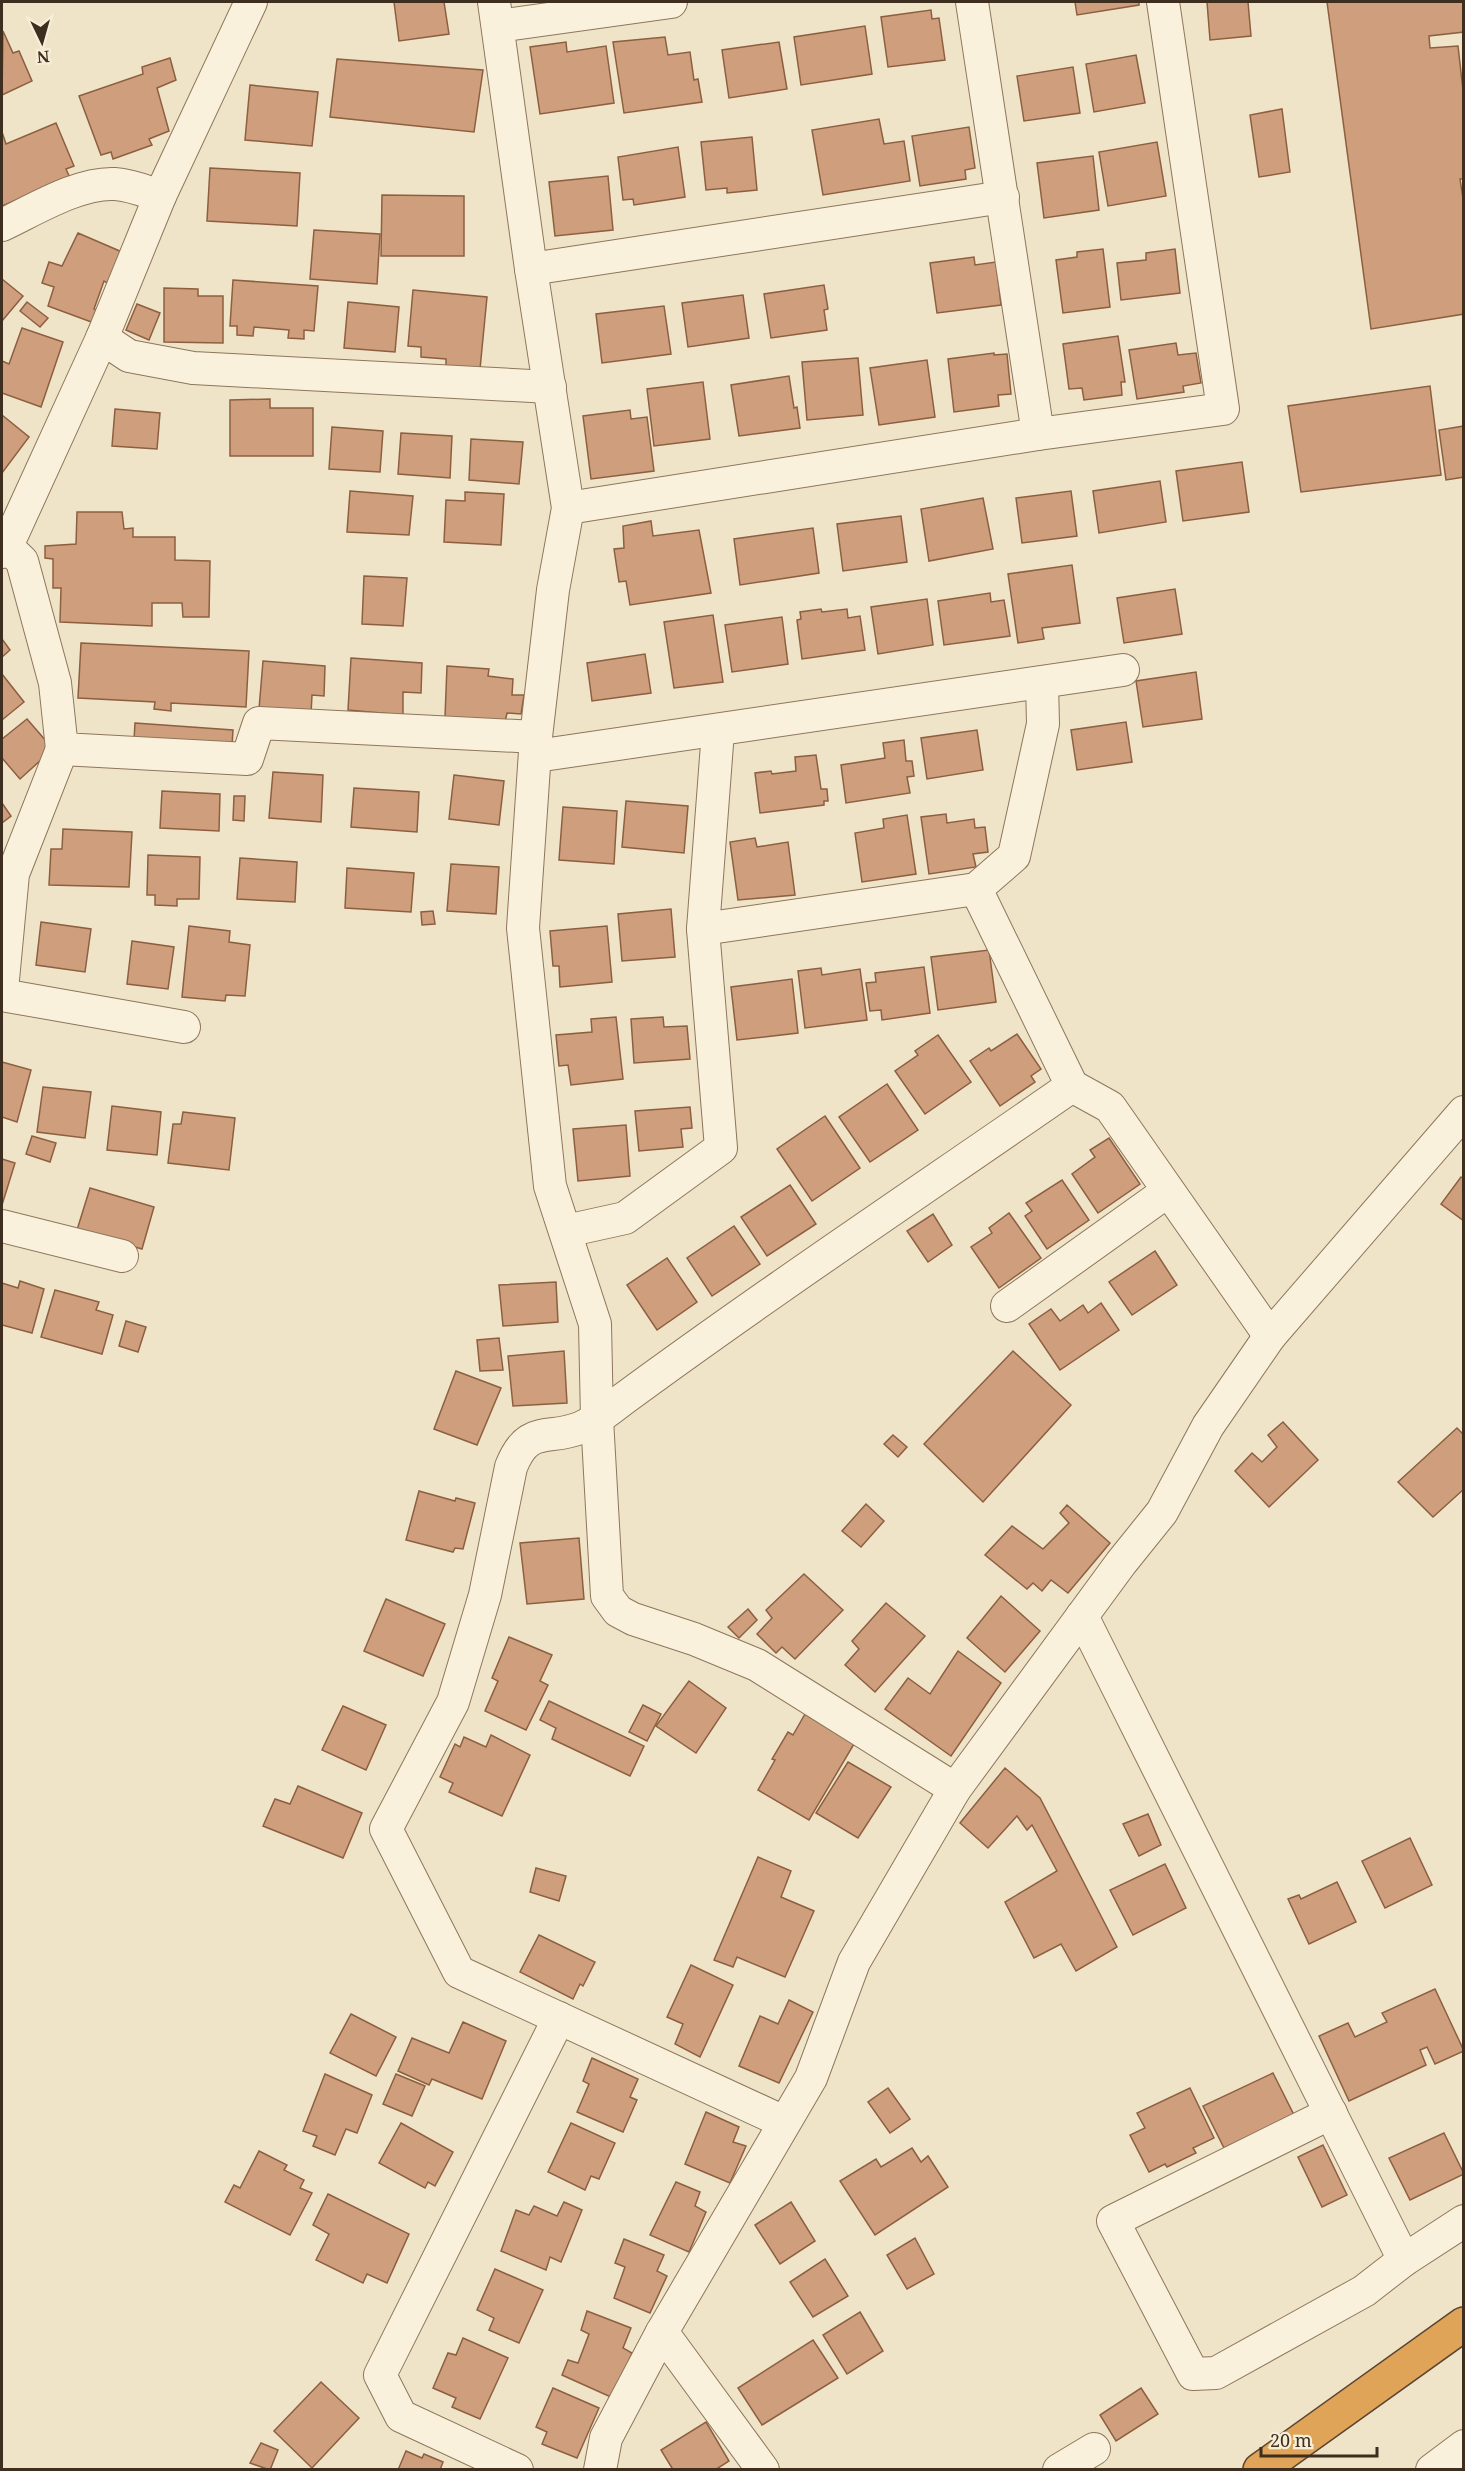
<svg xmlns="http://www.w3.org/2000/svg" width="1465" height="2471" font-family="'Noto Serif',serif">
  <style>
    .building { fill: #cf9f7d; stroke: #8d5f41; stroke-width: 1.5 }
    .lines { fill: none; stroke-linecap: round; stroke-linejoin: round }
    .street-casing { stroke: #8d765c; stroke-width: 34 }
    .highway-casing { stroke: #5b4430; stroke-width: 36 }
    .street { stroke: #faf1dc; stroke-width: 32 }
    .highway { stroke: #e0a458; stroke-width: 33 }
  </style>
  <rect width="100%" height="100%" fill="#f0e4c8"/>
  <!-- building -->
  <g class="building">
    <polygon points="394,2 444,2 449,34 399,41"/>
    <polygon points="1075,2 1139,2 1139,5 1077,15"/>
    <polygon points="1207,2 1248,2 1251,36 1210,40"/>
    <polygon points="1327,2 1464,2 1464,32 1429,36 1430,48 1458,46 1464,99 1464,179 1460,179 1464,205 1464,314 1371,329"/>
    <polygon points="931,10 932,19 939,18 945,60 888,67 881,17"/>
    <polygon points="865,26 872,74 801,85 794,37"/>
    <polygon points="3,31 13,53 19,51 32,81 2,95"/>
    <polygon points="665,37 668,55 690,52 694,80 698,79 702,102 624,113 613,42"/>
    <polygon points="566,42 567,52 606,46 614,103 540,114 530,47"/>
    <polygon points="779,42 787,89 729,98 722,50"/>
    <polygon points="1136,55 1145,103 1094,112 1086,64"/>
    <polygon points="170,58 176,80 157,88 169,131 149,139 152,145 113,159 111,152 101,155 79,96 143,74 142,67"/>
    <polygon points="337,59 483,70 474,132 330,117"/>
    <polygon points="1073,67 1080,113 1024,121 1017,76"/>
    <polygon points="250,85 318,92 312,146 245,140"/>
    <polygon points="1282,109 1290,172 1259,177 1250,115"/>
    <polygon points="879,119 884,144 904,141 910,181 823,195 812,130"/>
    <polygon points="56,123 74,166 66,169 70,178 2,206 2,132 6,144"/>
    <polygon points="969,127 975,168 965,170 966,179 920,186 912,136"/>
    <polygon points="752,137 757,190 727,193 727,188 706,190 701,142"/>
    <polygon points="1157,142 1166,196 1108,206 1099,152"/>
    <polygon points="678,147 685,197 634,205 633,199 623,200 618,157"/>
    <polygon points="1093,156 1099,210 1044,218 1037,163"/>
    <polygon points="210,168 300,173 297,226 207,221"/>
    <polygon points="608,176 613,230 555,236 549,182"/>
    <polygon points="382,195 464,196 464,256 381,256"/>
    <polygon points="314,230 380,234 377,284 310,279"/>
    <polygon points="78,233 122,252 109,284 104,281 94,309 98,311 94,323 48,306 54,287 42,283 49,262 62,266"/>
    <polygon points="1103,249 1110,307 1063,313 1056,260 1077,257 1077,252"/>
    <polygon points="1175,249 1180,293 1121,300 1117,263 1146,260 1146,253"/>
    <polygon points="974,257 975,265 996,262 1001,305 937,313 930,263"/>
    <polygon points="2,279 23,296 2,321"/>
    <polygon points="233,280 318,286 314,331 304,330 304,339 288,338 289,330 254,327 253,336 237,335 237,326 230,326"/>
    <polygon points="824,285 828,309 824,310 827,330 771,338 764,294"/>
    <polygon points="164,288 198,289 198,296 223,296 223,343 164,342"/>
    <polygon points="413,290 487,297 480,369 446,367 446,359 421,357 421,347 408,346"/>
    <polygon points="743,295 749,338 688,347 682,303"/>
    <polygon points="27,302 48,318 40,327 20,311"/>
    <polygon points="348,302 399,307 395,352 344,348"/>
    <polygon points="137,304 160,313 149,340 126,330"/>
    <polygon points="664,306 671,354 602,363 596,314"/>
    <polygon points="22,328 63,342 41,407 2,393 2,361 9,364"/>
    <polygon points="1118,336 1125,382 1121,382 1122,395 1084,400 1082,388 1069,389 1063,344"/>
    <polygon points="1176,343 1178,355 1196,353 1201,383 1183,386 1184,392 1137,399 1129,350"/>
    <polygon points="994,353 994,355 1007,354 1011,394 998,395 999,406 954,412 948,359"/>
    <polygon points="858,358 863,415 807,420 802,362"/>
    <polygon points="927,360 935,417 879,425 870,368"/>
    <polygon points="789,376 794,408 797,407 800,428 739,436 731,385"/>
    <polygon points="703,382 710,439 654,446 647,389"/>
    <polygon points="1430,386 1441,475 1301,492 1288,406"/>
    <polygon points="270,399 270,408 313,408 313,456 230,456 230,400"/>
    <polygon points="115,409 160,413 157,449 112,446"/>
    <polygon points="630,410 631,419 647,417 654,471 591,479 583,416"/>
    <polygon points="2,415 29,437 2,473"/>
    <polygon points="1464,426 1464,477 1446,480 1439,430"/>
    <polygon points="332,427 383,431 380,472 329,469"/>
    <polygon points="401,433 452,436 450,478 398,474"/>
    <polygon points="471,439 523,442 519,484 469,480"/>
    <polygon points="1242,462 1249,512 1183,521 1176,471"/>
    <polygon points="1160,481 1166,522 1099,533 1093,491"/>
    <polygon points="350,491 413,496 409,535 347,532"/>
    <polygon points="1071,491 1077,536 1022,543 1016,498"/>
    <polygon points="465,492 504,494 501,545 444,542 446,500 465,501"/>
    <polygon points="983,498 993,549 929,561 921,509"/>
    <polygon points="77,512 122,512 124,529 133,528 133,537 175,537 175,560 210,561 209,617 183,617 182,603 152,603 152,626 60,622 61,588 53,588 53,559 45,558 45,546 76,544"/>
    <polygon points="901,516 907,562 843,571 837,524"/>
    <polygon points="651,521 653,536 699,530 711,593 630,605 626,581 619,582 614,549 624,548 623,526"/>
    <polygon points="813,528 819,573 740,585 734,539"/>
    <polygon points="1072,565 1080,623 1042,628 1044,639 1018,643 1008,574"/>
    <polygon points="364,576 407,578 403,626 362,624"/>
    <polygon points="1175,589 1182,634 1124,643 1117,598"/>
    <polygon points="990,593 991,602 1004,600 1010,636 944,645 938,601"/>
    <polygon points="927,599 933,645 878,654 871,607"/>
    <polygon points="821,609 822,612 847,609 848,618 860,616 865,650 802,659 797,620 801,619 800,612"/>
    <polygon points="713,615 723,682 674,688 664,622"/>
    <polygon points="782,617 788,664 732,672 725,625"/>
    <polygon points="2,639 10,650 2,657"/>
    <polygon points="81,643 249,651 246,707 171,703 171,711 154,709 155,702 78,698"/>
    <polygon points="645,654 651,693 592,701 587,663"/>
    <polygon points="351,658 422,663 421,693 403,692 403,715 348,710"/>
    <polygon points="263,661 325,666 324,696 312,695 311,714 259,709"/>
    <polygon points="447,666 489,669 488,676 513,679 512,695 524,695 521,714 507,713 505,722 445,717"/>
    <polygon points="1196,672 1202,719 1143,727 1136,681"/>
    <polygon points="2,674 24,702 2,720"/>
    <polygon points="27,719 53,749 20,779 2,758 2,739"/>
    <polygon points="1126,722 1132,762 1077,770 1071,730"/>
    <polygon points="135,723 233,730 232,746 134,740"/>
    <polygon points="977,730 983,770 927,779 921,738"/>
    <polygon points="904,740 906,761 912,761 914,776 907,777 910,793 846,803 841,765 885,758 883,743"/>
    <polygon points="816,755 821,789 827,789 828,801 824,801 824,805 760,813 755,773 771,771 772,774 796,771 795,757"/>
    <polygon points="273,772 323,775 321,822 269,818"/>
    <polygon points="454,775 504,781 499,825 449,819"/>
    <polygon points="354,788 419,792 417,832 351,827"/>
    <polygon points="162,791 220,794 219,831 160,828"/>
    <polygon points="234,796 245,796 244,821 233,820"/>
    <polygon points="626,801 688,806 684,853 622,847"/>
    <polygon points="2,803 11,816 2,823"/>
    <polygon points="563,807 617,811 614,864 559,860"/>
    <polygon points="946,814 947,823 974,819 975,828 985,827 988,852 973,854 976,867 929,874 921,817"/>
    <polygon points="907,815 916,874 862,882 855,833 884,828 883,819"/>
    <polygon points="63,829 132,832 129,887 49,885 51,849 62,849"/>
    <polygon points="755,838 757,847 788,842 795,895 738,900 730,842"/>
    <polygon points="148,855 200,857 199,899 177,899 177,906 155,905 155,895 147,895"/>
    <polygon points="240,858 297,862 295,902 237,899"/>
    <polygon points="451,864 499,867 496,914 447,911"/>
    <polygon points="347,868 414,873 411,912 345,908"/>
    <polygon points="671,909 675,957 622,961 618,914"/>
    <polygon points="433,911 435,924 422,925 421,912"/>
    <polygon points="41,922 91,929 85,972 36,965"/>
    <polygon points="189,926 230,931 229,942 250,945 245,996 226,995 225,1001 182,997"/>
    <polygon points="607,926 612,982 560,987 559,966 553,966 550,931"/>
    <polygon points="132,941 174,947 168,989 127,984"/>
    <polygon points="989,950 996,1002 938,1010 931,957"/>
    <polygon points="924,967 930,1013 882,1020 881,1010 870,1011 866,983 876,982 875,973"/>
    <polygon points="821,968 822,975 860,969 867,1020 805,1028 798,971"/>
    <polygon points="792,979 798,1033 737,1040 731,987"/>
    <polygon points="616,1017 623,1079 571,1085 568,1065 559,1066 556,1035 592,1032 591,1019"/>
    <polygon points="663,1017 664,1027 687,1026 690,1059 634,1063 631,1019"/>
    <polygon points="1017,1034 1041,1069 1031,1076 1035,1082 1000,1106 970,1061 989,1048 991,1051"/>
    <polygon points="938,1035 971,1082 925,1114 895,1071 918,1055 915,1051"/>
    <polygon points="2,1062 31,1070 17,1122 2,1117"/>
    <polygon points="887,1084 918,1130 870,1162 839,1117"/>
    <polygon points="43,1087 91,1092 85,1138 37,1132"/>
    <polygon points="112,1106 161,1112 157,1155 107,1150"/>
    <polygon points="690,1107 692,1128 681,1129 683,1147 639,1151 635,1111"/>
    <polygon points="183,1112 235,1118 229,1170 168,1163 173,1124 181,1124"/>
    <polygon points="825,1116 860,1168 812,1201 777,1149"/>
    <polygon points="626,1125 630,1176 578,1181 573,1129"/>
    <polygon points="32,1136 56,1143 50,1162 26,1154"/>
    <polygon points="1109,1138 1140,1184 1098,1213 1072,1174 1095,1157 1090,1150"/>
    <polygon points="2,1159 15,1163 2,1205"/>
    <polygon points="1461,1177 1464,1179 1464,1221 1441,1204"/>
    <polygon points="1062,1180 1089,1220 1047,1249 1025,1216 1032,1211 1026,1203"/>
    <polygon points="790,1185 816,1224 767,1256 741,1217"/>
    <polygon points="90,1188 154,1207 142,1249 77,1230"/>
    <polygon points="1009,1213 1041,1258 999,1288 971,1247 992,1233 989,1228"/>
    <polygon points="933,1214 952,1245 928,1262 907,1231"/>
    <polygon points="734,1226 760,1264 712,1296 687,1258"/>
    <polygon points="1155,1251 1177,1285 1132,1315 1109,1282"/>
    <polygon points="667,1258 697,1302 657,1330 627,1285"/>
    <polygon points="20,1281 44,1289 32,1333 2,1325 2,1283 18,1288"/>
    <polygon points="556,1282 558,1322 503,1326 499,1285"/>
    <polygon points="55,1290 99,1302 96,1310 113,1315 102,1354 41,1337"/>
    <polygon points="1101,1303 1119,1330 1060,1370 1029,1324 1051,1309 1060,1321 1083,1305 1088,1313"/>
    <polygon points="126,1321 146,1327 138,1352 119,1346"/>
    <polygon points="499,1338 503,1370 480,1371 477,1340"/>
    <polygon points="564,1351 567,1403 513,1406 508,1356"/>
    <polygon points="1013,1351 1071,1405 983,1502 924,1444"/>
    <polygon points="456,1371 501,1388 477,1445 434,1429"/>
    <polygon points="1283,1422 1318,1460 1269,1507 1235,1471 1252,1453 1262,1462 1277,1447 1268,1435"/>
    <polygon points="1457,1428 1464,1435 1464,1489 1433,1517 1398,1482"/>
    <polygon points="893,1435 907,1447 898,1457 884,1444"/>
    <polygon points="419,1491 455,1501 456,1498 475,1503 463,1549 455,1548 453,1552 406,1540"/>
    <polygon points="866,1504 884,1521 861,1547 842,1531"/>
    <polygon points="1067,1505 1110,1543 1068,1593 1051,1580 1042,1591 1033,1583 1027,1589 985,1555 1012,1526 1043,1549 1069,1523 1060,1513"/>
    <polygon points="579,1538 584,1599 527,1604 520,1543"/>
    <polygon points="804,1574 843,1610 795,1659 782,1647 776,1653 757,1634 772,1618 766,1610"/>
    <polygon points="1001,1596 1040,1631 1005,1672 967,1638"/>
    <polygon points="386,1599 445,1624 423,1676 364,1651"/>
    <polygon points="886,1603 925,1636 875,1692 845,1665 859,1649 852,1641"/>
    <polygon points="748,1609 757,1620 739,1638 728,1627"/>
    <polygon points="509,1637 552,1655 540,1681 548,1685 526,1730 485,1711 498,1681 492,1678"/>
    <polygon points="958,1651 1001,1683 951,1756 885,1709 908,1678 930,1694"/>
    <polygon points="689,1681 726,1708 696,1753 656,1726"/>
    <polygon points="549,1701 644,1746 630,1776 552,1739 556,1728 540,1720"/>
    <polygon points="643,1705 661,1714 647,1741 629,1732"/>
    <polygon points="343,1706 386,1725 366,1770 322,1750"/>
    <polygon points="805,1714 854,1744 809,1820 758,1790 775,1760 772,1759 788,1732 793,1735"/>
    <polygon points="491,1735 530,1755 502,1816 449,1792 453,1783 440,1777 455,1744 460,1747 464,1737 486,1747"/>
    <polygon points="848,1762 891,1787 858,1838 816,1813"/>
    <polygon points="1005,1768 1040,1798 1117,1947 1076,1971 1061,1944 1034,1958 1005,1902 1057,1871 1032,1825 1027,1830 1017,1816 988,1848 960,1823"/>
    <polygon points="298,1786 362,1813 343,1858 263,1826 275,1799 290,1804"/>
    <polygon points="1148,1814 1161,1845 1139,1856 1123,1824"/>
    <polygon points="1410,1838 1432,1885 1385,1908 1362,1861"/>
    <polygon points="758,1857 791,1871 781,1897 814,1911 785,1977 737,1957 733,1967 714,1960"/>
    <polygon points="1165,1864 1186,1908 1133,1935 1110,1890"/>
    <polygon points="536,1868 566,1876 559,1901 530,1892"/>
    <polygon points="1337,1882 1356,1922 1309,1944 1288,1899 1299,1895 1301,1899"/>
    <polygon points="539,1935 595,1962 583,1986 580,1984 573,1999 520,1972"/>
    <polygon points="691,1965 733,1985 700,2057 675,2044 683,2024 667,2017"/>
    <polygon points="1435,1989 1464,2051 1435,2064 1427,2047 1420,2050 1426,2065 1349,2101 1319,2036 1348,2023 1355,2037 1387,2022 1382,2013"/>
    <polygon points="789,2000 813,2012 779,2083 739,2066 760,2016 778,2024"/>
    <polygon points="351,2014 396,2037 376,2076 330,2053"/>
    <polygon points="463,2022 506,2041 482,2099 432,2079 429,2085 398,2071 412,2038 449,2053"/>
    <polygon points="592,2058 638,2079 630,2097 637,2100 623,2132 577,2112 589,2084 583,2081"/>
    <polygon points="1273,2073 1294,2115 1224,2148 1203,2106"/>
    <polygon points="325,2074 372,2095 357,2133 346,2129 335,2155 313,2146 317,2136 303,2131"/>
    <polygon points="396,2074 425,2086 412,2116 383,2104"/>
    <polygon points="888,2088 910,2119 890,2133 868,2102"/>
    <polygon points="1190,2088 1214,2138 1193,2148 1196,2153 1167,2167 1165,2164 1149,2172 1130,2135 1145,2128 1137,2113"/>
    <polygon points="706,2112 739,2127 733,2142 746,2146 730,2183 685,2164"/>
    <polygon points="401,2123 453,2152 435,2186 428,2182 425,2188 379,2163"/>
    <polygon points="571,2123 615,2143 599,2179 591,2176 585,2190 548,2172"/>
    <polygon points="1444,2133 1464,2174 1410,2200 1389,2158"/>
    <polygon points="1323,2145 1347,2195 1322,2207 1298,2157"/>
    <polygon points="912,2148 921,2162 928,2156 948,2187 875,2235 840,2181 876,2159 881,2167"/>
    <polygon points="259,2151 287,2165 284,2170 304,2180 300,2188 312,2193 290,2235 225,2202 234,2185 240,2188"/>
    <polygon points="676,2182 700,2192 695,2206 706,2212 689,2252 650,2235"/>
    <polygon points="328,2194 409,2234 387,2283 367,2274 363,2283 316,2260 329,2234 313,2225"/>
    <polygon points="564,2202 582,2210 561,2262 550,2257 546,2270 501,2251 516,2210 529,2215 534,2206 557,2216"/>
    <polygon points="791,2202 815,2241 780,2264 755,2225"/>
    <polygon points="915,2238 934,2274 907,2289 887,2255"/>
    <polygon points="624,2239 664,2255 657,2271 667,2276 650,2313 614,2298 625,2267 615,2263"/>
    <polygon points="825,2259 848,2296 813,2317 790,2282"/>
    <polygon points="495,2269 543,2290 519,2343 489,2330 494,2318 477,2310"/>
    <polygon points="587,2311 631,2328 623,2348 632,2353 613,2398 562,2375 568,2360 578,2363 589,2334 581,2330"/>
    <polygon points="860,2312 883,2351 847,2374 823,2335"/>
    <polygon points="463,2338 508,2358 480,2419 452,2407 456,2398 433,2388 448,2353 456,2355"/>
    <polygon points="813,2340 838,2378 762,2425 738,2388"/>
    <polygon points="321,2382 359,2418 312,2468 274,2431"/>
    <polygon points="553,2388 599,2408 577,2458 542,2444 547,2432 536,2427"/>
    <polygon points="1141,2388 1158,2414 1116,2441 1100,2415"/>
    <polygon points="706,2422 729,2461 715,2470 670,2470 672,2468 661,2450"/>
    <polygon points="261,2443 278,2450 270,2470 250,2463"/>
    <polygon points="406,2451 422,2458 424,2454 443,2462 440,2470 398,2470"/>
  </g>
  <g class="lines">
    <!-- street casing -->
    <g class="street-casing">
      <g id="street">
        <polyline points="494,2 531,269 568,508 553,590 536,737 523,928 550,1186 595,1324 597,1419 607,1596 618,1611 633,1619 694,1639 757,1665 955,1789"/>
        <polyline points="972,2 1038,434"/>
        <polyline points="498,26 671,2"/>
        <path d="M2,225C34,210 79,182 115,184C131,185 145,191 160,196"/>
        <polyline points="531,269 1003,197"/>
        <polyline points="102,338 129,356 193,368 550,387"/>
        <polyline points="568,508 1038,434 1223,409 1163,2"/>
        <polyline points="2,542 22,561 55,683 62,749 247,759 259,723 536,737"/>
        <polyline points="2,552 7,546 102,338 160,196 251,2"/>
        <polyline points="536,756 1123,670"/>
        <polyline points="703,929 976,889 1014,856 1043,724 1042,683"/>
        <polyline points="2,990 13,874 62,749"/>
        <polyline points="2,995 184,1027"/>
        <polyline points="1072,1086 1110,1107 1270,1336"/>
        <polyline points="2,1226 122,1256"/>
        <polyline points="566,1231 625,1218 721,1148 703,929 718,731"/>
        <polyline points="1007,1306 1168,1191"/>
        <polyline points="1082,1616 1404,2260"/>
        <polyline points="1331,2113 1113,2221 1193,2374 1216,2373 1364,2291 1404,2260 1464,2221"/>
        <path d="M784,2122L459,1972L386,1829L453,1702L485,1595L511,1467C528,1424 547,1441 580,1428C596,1421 609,1410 622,1400C769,1292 922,1190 1072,1086L976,889"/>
        <polyline points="662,2332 763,2470"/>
        <polyline points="517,2470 401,2416 380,2375 559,2018"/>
        <polyline points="600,2470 606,2438 662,2332 811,2078 854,1962 955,1789 1121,1563 1162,1512 1208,1426 1270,1336 1464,1112"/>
        <polyline points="1059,2470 1094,2449"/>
        <polyline points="1432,2470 1464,2446"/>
      </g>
    </g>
    <!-- highway casing -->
    <g class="highway-casing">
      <polyline id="highway" points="1260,2470 1464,2324"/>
    </g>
    <!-- street -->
    <use href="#street" class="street"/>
    <!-- highway -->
    <use href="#highway" class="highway"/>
  </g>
  <!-- border -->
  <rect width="1465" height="2471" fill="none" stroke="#3d2e20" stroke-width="6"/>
  <!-- north arrow -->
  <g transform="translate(42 42) rotate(175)" stroke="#f7eed8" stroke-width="4.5" paint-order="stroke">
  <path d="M0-4.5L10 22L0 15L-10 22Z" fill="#3d2e20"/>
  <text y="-9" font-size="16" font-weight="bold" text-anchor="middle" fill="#3d2e20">N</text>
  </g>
  <!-- scale -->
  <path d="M1261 2447v9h116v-9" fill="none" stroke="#3d2e20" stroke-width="3"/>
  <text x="1270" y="2447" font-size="18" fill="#3d2e20" stroke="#f7eed8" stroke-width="4.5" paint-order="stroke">20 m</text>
</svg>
